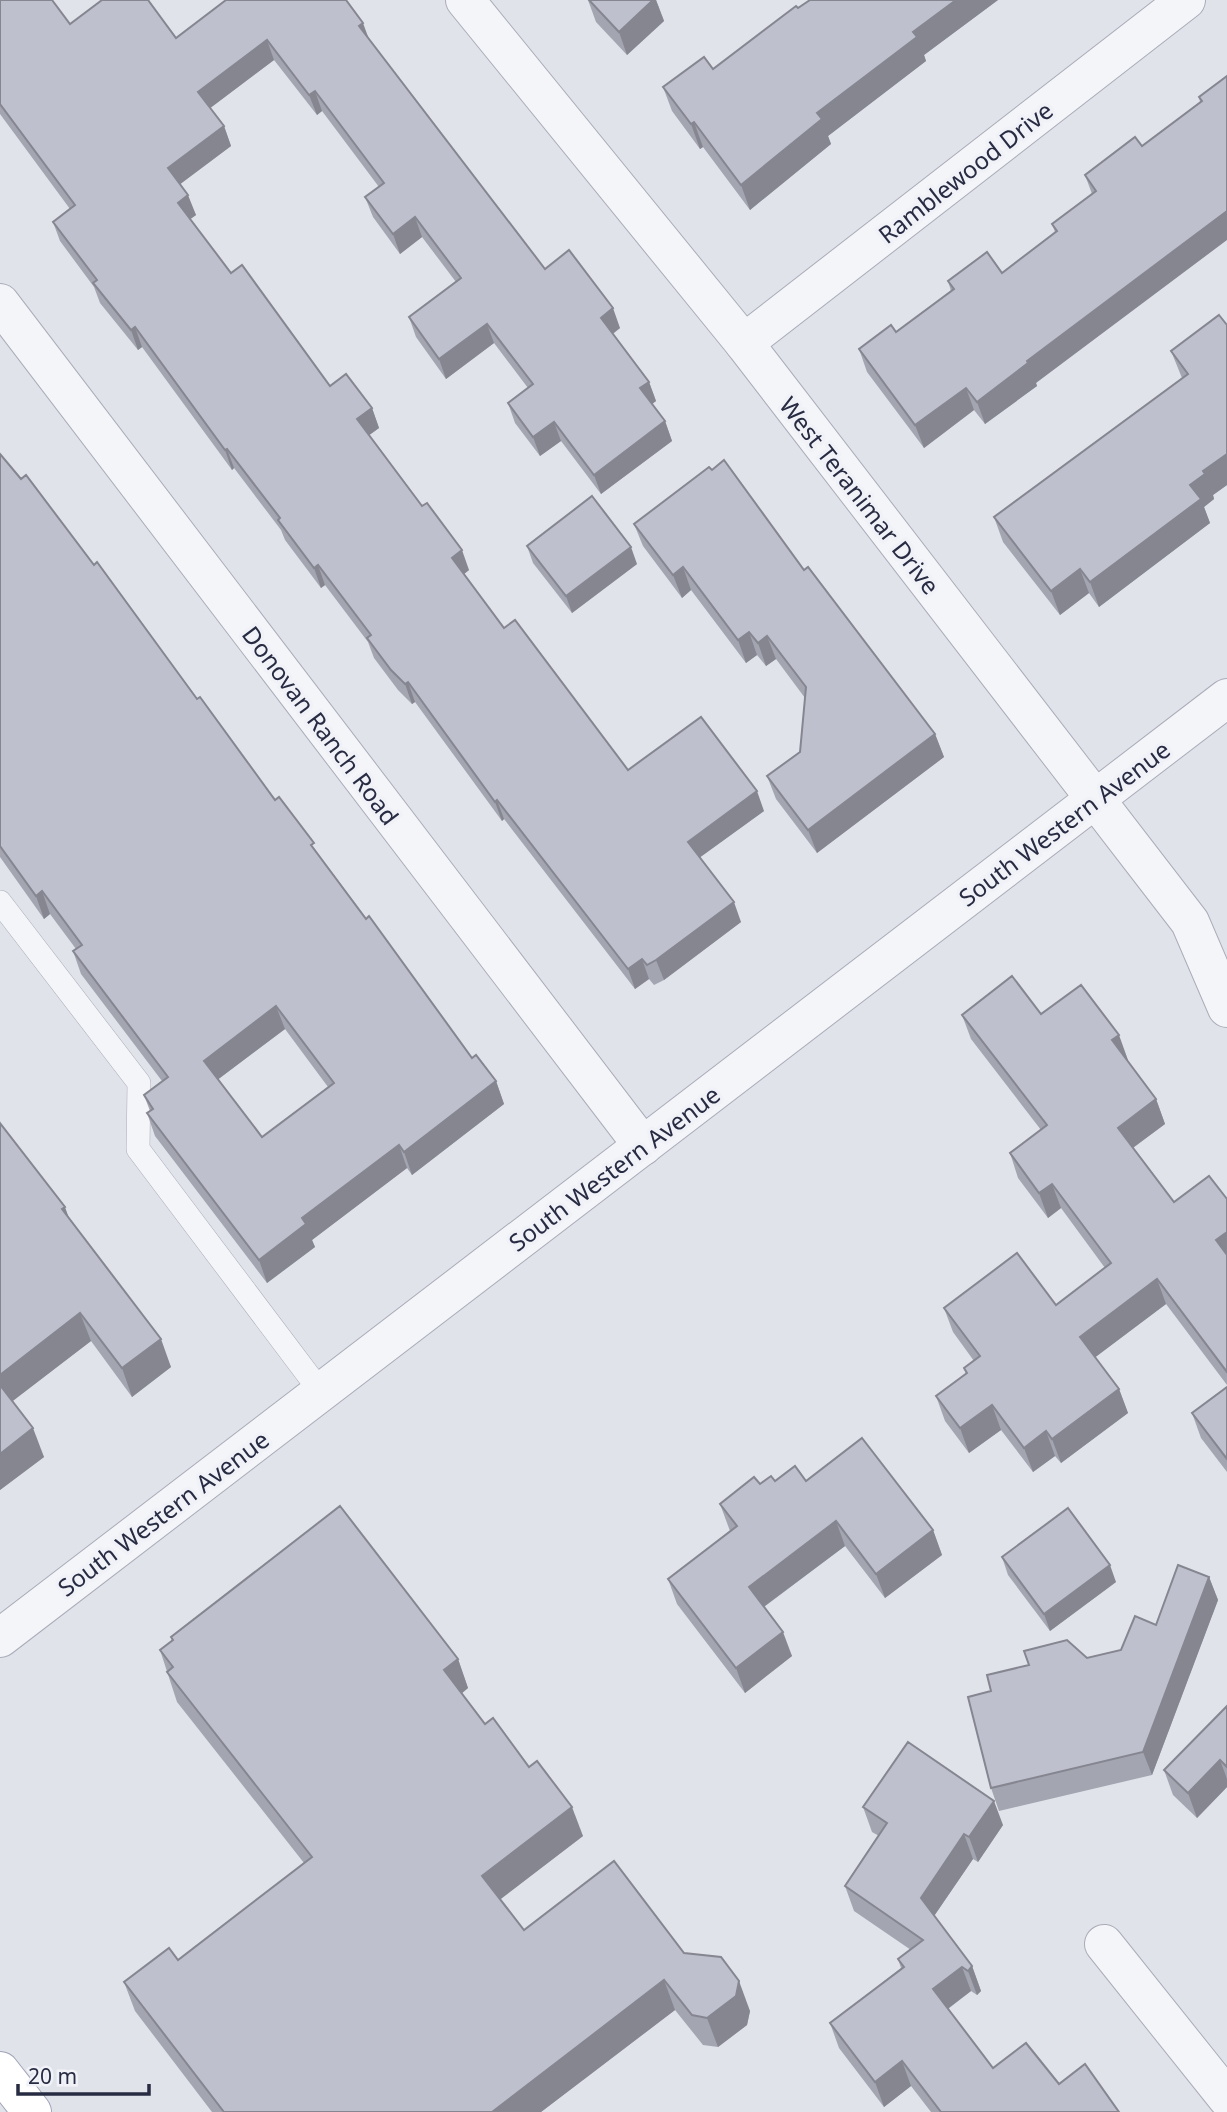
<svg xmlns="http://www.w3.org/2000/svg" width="1227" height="2112" font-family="'Noto Sans',sans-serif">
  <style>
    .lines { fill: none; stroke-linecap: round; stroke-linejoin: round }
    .service-casing { stroke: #aaacb9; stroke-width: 24 }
    .minor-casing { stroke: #aaacb9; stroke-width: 40 }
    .tertiary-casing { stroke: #aaacb9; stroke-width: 40 }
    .primary-casing { stroke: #a0a3b7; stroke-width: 40 }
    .service { stroke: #f4f5f8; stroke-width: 23 }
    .minor { stroke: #f4f5f8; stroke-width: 38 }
    .tertiary { stroke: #f4f5f8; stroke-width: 38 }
    .primary { stroke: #fff; stroke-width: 38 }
    .wall { fill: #a3a5b1; fill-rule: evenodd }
    .shaded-wall { fill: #858690 }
    .building { fill: #bec0ce; stroke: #858690; stroke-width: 2; fill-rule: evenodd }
    .labels { text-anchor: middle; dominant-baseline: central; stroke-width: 7; stroke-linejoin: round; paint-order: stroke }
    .street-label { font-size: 24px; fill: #282c43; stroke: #f1f2f8 }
  </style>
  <rect width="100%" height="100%" fill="#e1e3eb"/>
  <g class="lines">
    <!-- service casing -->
    <g class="service-casing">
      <polyline id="service" points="0,902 139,1083 138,1149 321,1392"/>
    </g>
    <!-- minor casing -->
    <g class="minor-casing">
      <g id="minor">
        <polyline points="465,0 744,343 1190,922 1227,1008"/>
        <polyline points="0,303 643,1146"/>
        <polyline points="744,343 1186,0"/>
        <polyline points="1104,1944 1227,2098"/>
      </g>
    </g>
    <!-- tertiary casing -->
    <g class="tertiary-casing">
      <polyline id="tertiary" points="0,1638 1227,698"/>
    </g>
    <!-- primary casing -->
    <g class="primary-casing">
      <polyline id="primary" points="0,2071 32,2112"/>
    </g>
    <!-- service -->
    <use href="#service" class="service"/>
    <!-- minor -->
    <use href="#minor" class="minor"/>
    <!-- tertiary -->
    <use href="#tertiary" class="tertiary"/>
    <!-- primary -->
    <use href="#primary" class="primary"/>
  </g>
  <!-- wall -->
  <g class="wall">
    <polygon points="0,0 70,24 176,38 369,40 545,269 620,328 613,334 649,382 656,401 652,404 665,421 672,441 601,494 561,441 540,456 515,423 508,403 528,388 494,343 446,379 416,337 409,317 456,282 422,237 400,254 373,217 365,197 379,187 322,111 317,115 274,60 210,108 224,126 231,146 180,184 196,215 190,219 231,273 330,386 372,408 379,428 369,435 469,570 464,574 504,628 628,770 764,811 700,857 741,922 664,980 654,985 649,979 635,989 504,819 502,821 415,702 412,704 398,690 374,658 368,642 325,585 321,588 285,540 281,530 234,468 232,470 142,347 138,350 100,303 94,287 60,241 53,222 70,209 0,114"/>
    <polygon points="588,0 656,0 664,21 627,55 596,22"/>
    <polygon points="810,0 998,0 924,55 926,61 828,136 831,144 750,210 703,147 700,149 672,111 663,87 713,69"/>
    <polygon points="1227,76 1036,383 1037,386 985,424 974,410 924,448 867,372 859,349 896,332 951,291 948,281 1002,273 1055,232 1052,224 1092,194 1085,175 1142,146 1200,102 1199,97"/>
    <polygon points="1227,325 1227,485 1213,495 1214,499 1204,507 1210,523 1099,607 1089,593 1060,615 1003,542 994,517 1182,378 1171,351"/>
    <path d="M0,454L94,565L318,854L472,1058L496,1081L504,1104L412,1175L407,1168L312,1240L315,1247L267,1283L155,1136L147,1113L150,1111L144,1095L162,1081L81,974L73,951L76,949L50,914L44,919L0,857ZM285,1029L328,1087L262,1137L218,1079Z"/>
    <polygon points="634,524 804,570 935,734 944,757 817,853 776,799 767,776 800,752 805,698 776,659 766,666 757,655 746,663 691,590 682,598 643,546"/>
    <polygon points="527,546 637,564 572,613 533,563"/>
    <polygon points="1041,1014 1128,1060 1127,1060 1156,1099 1165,1124 1133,1148 1174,1202 1227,1199 1227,1385 1166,1304 1095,1357 1119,1389 1128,1413 1061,1463 1055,1456 1033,1472 1001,1430 969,1453 945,1421 936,1396 966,1374 964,1368 974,1361 953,1332 944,1308 1056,1305 1105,1268 1061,1208 1048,1218 1018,1178 1010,1153 1041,1130 971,1039 962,1015"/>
    <polygon points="0,1123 69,1219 171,1367 132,1397 91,1341 12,1401 44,1457 0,1490"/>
    <polygon points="1227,1387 1227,1472 1201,1438 1192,1413"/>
    <polygon points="775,1481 806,1481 933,1530 942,1555 885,1598 845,1546 764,1607 792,1656 745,1693 677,1604 668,1579 730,1531 720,1504 760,1484"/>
    <polygon points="1002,1557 1116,1582 1050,1631 1008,1575"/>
    <polygon points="1209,1577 1218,1600 1152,1775 999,1811 991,1788 991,1691 1029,1665 1087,1658 1121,1650 1156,1625"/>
    <polygon points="171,1637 458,1659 468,1688 462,1693 485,1724 583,1836 500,1899 524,1930 684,1953 750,2011 747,2025 718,2047 703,2045 675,2010 541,2112 212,2112 135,2011 124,1982 178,1960 304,1863 177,1702 160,1650 172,1641"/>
    <polygon points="1227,1706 1227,1787 1197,1818 1173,1795 1164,1770"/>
    <polygon points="863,1807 1003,1825 978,1862 973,1859 934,1916 972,1966 981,1991 977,1995 971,1991 948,2009 993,2068 1059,2084 1119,2112 931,2112 911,2086 884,2107 839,2048 830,2023 901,1968 898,1959 911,1950 854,1911 845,1886 879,1836 872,1832"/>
  </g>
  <!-- shaded-wall -->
  <g class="shaded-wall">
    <polygon points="653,0 656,0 664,21 627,55 619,32"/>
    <polygon points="956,0 998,0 924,55 926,61 828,136 831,144 750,210 741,185 817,113 913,32"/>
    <polygon points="363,23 370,42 359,26"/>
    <polygon points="267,40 274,60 205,112 198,92"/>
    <polygon points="315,91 322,111 317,115 309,95"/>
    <polygon points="694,122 703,147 700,149 691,124"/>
    <polygon points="224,126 231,146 175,188 168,168"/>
    <polygon points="188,195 196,215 185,223 178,203"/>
    <polygon points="1227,211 1227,240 1036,383 1037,386 985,424 977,402 1027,361"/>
    <polygon points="415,217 422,237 400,254 393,234"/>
    <polygon points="613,308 620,328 608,337 601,318"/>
    <polygon points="487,324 494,343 446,379 439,359"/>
    <polygon points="135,327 142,347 138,350 131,330"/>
    <polygon points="649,382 656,401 647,408 640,388"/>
    <polygon points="966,388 974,410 924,448 915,425"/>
    <polygon points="372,408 379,428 364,439 357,419"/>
    <polygon points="665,421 672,441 601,494 594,475"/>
    <polygon points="554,422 561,441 540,456 533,437"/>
    <polygon points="227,449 234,468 232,470 225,450"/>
    <polygon points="1227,454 1227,485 1213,495 1214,499 1204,507 1210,523 1099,607 1090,582 1203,471"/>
    <polygon points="631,547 637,564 572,613 566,596"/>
    <polygon points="462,550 469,570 459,578 452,558"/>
    <polygon points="318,565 325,585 321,588 314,568"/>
    <polygon points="683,567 691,590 682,598 673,575"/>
    <polygon points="1080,569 1089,593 1060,615 1051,591"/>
    <polygon points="749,632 757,655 746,663 738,640"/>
    <polygon points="767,636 776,659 766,666 758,643"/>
    <polygon points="408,682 415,702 412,704 405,684"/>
    <polygon points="935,734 944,757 817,853 808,830"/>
    <polygon points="757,791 764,811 695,861 688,842"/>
    <polygon points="497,800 504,819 502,821 495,802"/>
    <polygon points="42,891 50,914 44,919 36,896"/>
    <polygon points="734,902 741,922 664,980 656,960"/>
    <polygon points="642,959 649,979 635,989 628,969"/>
    <polygon points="276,1006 285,1029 212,1084 204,1061"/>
    <polygon points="1119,1035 1128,1060 1121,1065 1112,1040"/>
    <polygon points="496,1081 504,1104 412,1175 404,1152"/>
    <polygon points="1156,1099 1165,1124 1127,1152 1118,1128"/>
    <polygon points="399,1145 407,1168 312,1240 315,1247 267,1283 259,1260 302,1218"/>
    <polygon points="1052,1184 1061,1208 1048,1218 1039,1193"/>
    <polygon points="65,1207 75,1235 62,1209"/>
    <polygon points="1227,1232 1227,1264 1216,1240"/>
    <polygon points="1157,1279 1166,1304 1089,1362 1080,1337"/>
    <polygon points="80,1313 91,1341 5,1407 0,1392 0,1375"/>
    <polygon points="161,1339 171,1367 132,1397 122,1368"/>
    <polygon points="1119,1389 1128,1413 1061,1463 1052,1439"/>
    <polygon points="992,1405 1001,1430 969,1453 960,1428"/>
    <polygon points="33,1428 44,1457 0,1490 0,1454"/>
    <polygon points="1046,1431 1055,1456 1033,1472 1024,1448"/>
    <polygon points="836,1521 845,1546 758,1611 749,1587"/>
    <polygon points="933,1530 942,1555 885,1598 876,1574"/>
    <polygon points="1110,1565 1116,1582 1050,1631 1044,1614"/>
    <polygon points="1209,1577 1218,1600 1152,1775 1143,1752"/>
    <polygon points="783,1632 792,1656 745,1693 736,1668"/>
    <polygon points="458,1659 468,1688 455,1699 444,1670"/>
    <polygon points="1220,1760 1227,1779 1227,1787 1197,1818 1188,1793"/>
    <polygon points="994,1801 1003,1825 978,1862 969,1837"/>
    <polygon points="572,1807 583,1836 493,1905 482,1876"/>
    <polygon points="964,1834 973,1859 930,1922 921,1898"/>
    <polygon points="972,1966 981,1991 977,1995 968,1971"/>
    <polygon points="962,1967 971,1991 942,2013 933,1989"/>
    <polygon points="664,1980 675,2010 541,2112 492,2112"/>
    <polygon points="739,1981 750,2011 747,2025 718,2047 707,2018"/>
    <polygon points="902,2061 911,2086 884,2107 875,2082"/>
  </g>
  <!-- building -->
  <g class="building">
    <polygon points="0,0 52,0 70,24 102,0 148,0 176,38 226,0 346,0 363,23 359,26 545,269 569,250 613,308 601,318 649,382 640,388 665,421 594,475 554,422 533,437 508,403 533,384 487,324 439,359 409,317 461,278 415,217 393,234 365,197 384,183 315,91 309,95 267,40 198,92 224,126 168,168 188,195 178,203 231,273 242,265 330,386 346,374 372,408 357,419 422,506 427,503 462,550 452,558 504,628 515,620 628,770 701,717 757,791 688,842 734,902 656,960 647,965 642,959 628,969 497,800 495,802 408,682 405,684 391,670 367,638 371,635 318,565 314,568 278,520 280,518 227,449 225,450 135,327 131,330 93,283 97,280 53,222 75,205 0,104"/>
    <polygon points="589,0 653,0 619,32"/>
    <polygon points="810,0 956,0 913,32 917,37 817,113 822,119 741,185 694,122 691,124 663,87 704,57 713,69 796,6 798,8"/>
    <polygon points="1227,76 1227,211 1027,361 1028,363 977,402 966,388 915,425 859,349 891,325 896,332 954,289 948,281 987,252 1002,273 1057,231 1052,224 1096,191 1085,175 1135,137 1142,146 1202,101 1199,97"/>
    <polygon points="1219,315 1227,325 1227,454 1203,471 1205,474 1190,485 1201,499 1090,582 1080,569 1051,591 994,517 1188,374 1171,351"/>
    <path d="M0,454L21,479L26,475L94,565L97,562L197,699L200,697L275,800L279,797L314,843L311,845L366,919L369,916L472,1058L476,1055L496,1081L404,1152L399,1145L302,1218L306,1224L259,1260L147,1113L153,1109L144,1095L168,1077L73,951L82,945L42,891L36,896L0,846ZM276,1006L334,1083L262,1137L204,1061Z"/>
    <polygon points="724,460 804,570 808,567 935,734 808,830 767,776 800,752 806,687 767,636 758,643 749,632 738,640 683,567 673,575 634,524 709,467 712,470"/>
    <polygon points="592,496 631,547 566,596 527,546"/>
    <polygon points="1012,976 1041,1014 1081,985 1119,1035 1112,1040 1156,1099 1118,1128 1174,1202 1209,1176 1227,1199 1227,1232 1216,1240 1227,1255 1227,1372 1157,1279 1080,1337 1119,1389 1052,1439 1046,1431 1024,1448 992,1405 960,1428 936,1396 967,1373 964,1368 980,1356 944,1308 1017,1253 1056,1305 1111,1263 1052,1184 1039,1193 1010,1153 1047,1125 962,1015"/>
    <polygon points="0,1123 65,1207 62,1209 161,1339 122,1368 80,1313 0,1375"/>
    <polygon points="0,1385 33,1428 0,1454"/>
    <polygon points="1227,1387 1227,1459 1192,1413"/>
    <polygon points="862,1438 933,1530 876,1574 836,1521 749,1587 783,1632 736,1668 668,1579 737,1526 720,1504 754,1477 760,1484 771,1476 775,1481 795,1466 806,1481"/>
    <polygon points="340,1506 458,1659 444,1670 485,1724 493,1718 529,1767 537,1761 572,1807 482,1876 524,1930 614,1861 684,1953 721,1957 739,1981 736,1996 707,2018 692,2015 664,1980 492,2112 224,2112 124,1982 169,1948 178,1960 312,1857 167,1672 173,1667 160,1650 173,1640 171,1637"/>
    <polygon points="1068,1508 1110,1565 1044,1614 1002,1557"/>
    <polygon points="1178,1565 1209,1577 1143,1752 991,1788 968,1697 991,1691 987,1675 1029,1665 1024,1651 1067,1640 1087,1658 1121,1650 1135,1616 1156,1625"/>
    <polygon points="1227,1706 1227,1767 1220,1760 1188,1793 1164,1770"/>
    <polygon points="908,1742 994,1801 969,1837 964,1834 921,1898 972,1966 968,1971 962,1967 933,1989 993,2068 1026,2043 1059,2084 1085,2064 1119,2112 941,2112 902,2061 875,2082 830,2023 904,1967 898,1959 923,1940 845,1886 887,1823 863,1807"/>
  </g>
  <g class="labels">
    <!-- street labels -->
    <g class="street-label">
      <text transform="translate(965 172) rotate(-38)">Ramblewood Drive</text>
      <text transform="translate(860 495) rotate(52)">West Teranimar Drive</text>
      <text transform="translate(321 725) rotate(53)">Donovan Ranch Road</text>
      <text transform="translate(1064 823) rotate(-37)">South Western Avenue</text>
      <text transform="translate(614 1168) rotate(-37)">South Western Avenue</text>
      <text transform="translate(163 1513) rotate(-37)">South Western Avenue</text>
    </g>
  </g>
  <!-- scale -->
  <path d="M18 2084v10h131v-10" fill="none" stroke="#282c43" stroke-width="3.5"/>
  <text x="28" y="2084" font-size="21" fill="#282c43" stroke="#f1f2f8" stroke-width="5" paint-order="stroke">20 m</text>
</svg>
